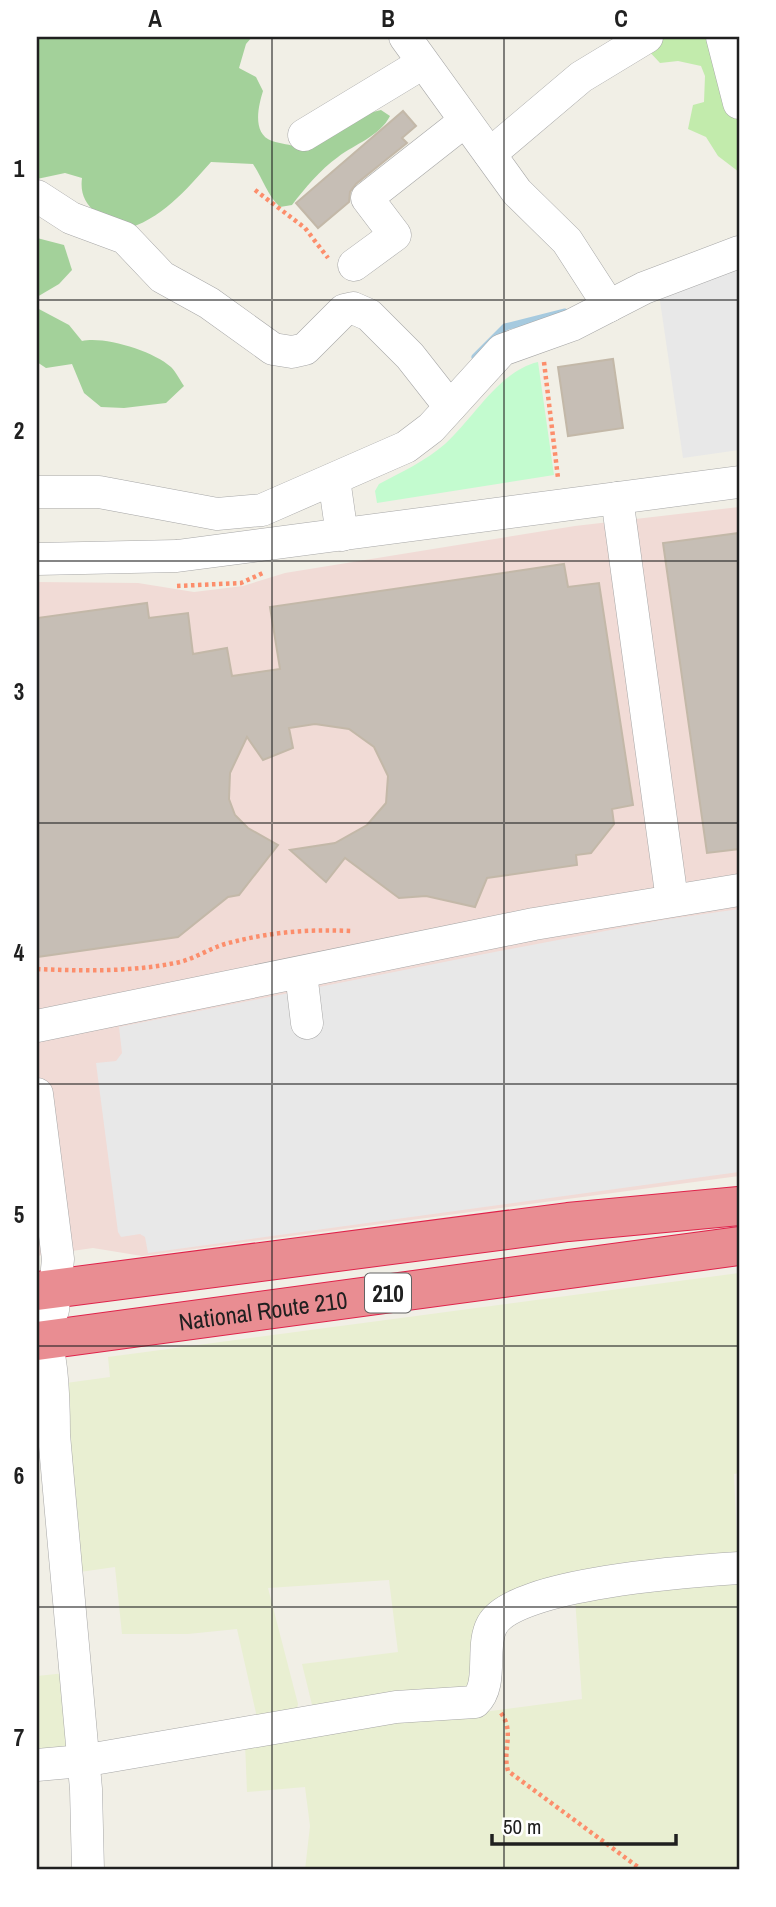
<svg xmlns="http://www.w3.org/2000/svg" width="776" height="1907" font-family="'Archivo Narrow',sans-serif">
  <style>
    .commercial { fill: #f1dbd6 }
    .farmland { fill: #e9efd2 }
    .grass { fill: #c2ebac }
    .forest { fill: #a3d19a }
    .park { fill: #c3fbcf }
    .parking { fill: #e8e8e8 }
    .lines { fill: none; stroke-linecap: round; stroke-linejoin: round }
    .stream { stroke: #a6cadf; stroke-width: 7 }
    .building { fill: #c6beb5; stroke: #c3b8a8; stroke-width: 2 }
    .minor-casing { stroke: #a7a7a7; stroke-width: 33 }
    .highway-casing { stroke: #df234a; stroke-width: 40 }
    .path { stroke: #fc8e6c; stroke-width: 4.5; stroke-dasharray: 3.5 3.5; stroke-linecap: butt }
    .minor { stroke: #fff; stroke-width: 32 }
    .highway { stroke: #e98d92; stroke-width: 38 }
    .grid { fill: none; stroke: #202020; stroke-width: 2; stroke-opacity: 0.55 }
    .labels { text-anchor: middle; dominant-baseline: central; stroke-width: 5; stroke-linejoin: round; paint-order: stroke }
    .shield { fill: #fff; stroke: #636363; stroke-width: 2 }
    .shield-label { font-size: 23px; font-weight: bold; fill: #202020 }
    .street-label { font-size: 24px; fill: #202020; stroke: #fff }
    .neatline { fill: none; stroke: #202020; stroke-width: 2.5 }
    .grid-label { font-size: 23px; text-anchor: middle; font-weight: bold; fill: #202020 }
  </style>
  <rect width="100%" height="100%" fill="#f1efe6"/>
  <!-- commercial -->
  <polygon class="commercial" points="739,507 739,1176 142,1256 93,1248 37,1256 37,582 138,583 194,592 243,586 285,573 575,526"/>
  <!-- farmland -->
  <g class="farmland">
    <polygon points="739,1273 739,1473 734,1474 738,1562 522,1593 476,1682 455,1697 314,1713 302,1664 398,1652 389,1580 268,1588 298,1704 295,1716 258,1722 237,1629 188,1634 122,1634 115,1567 73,1573 59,1433 70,1414 66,1383 110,1377 108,1357"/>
    <polygon points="739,1580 739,1870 305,1870 310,1826 305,1787 247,1792 245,1743 582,1699 575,1598"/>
    <polygon points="66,1673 73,1749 37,1751 37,1676"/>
  </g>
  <!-- grass -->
  <polygon class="grass" points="658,37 712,37 739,117 739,172 718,156 706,137 688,129 693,105 704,102 705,76 701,66 678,61 660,63 647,49"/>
  <!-- forest -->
  <g class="forest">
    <path d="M37,37H252L246,44L239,68L256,77L263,91C258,107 252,134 272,141C281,144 290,144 299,148L369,113L381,110L390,116C380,136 355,144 338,157C320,170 305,188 292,205L280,207C267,195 263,179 253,164L211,162C186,190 161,220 123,230C102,217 78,207 82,178L65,173L37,179Z"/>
    <polygon points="37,238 64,245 72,270 59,284 37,297"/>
    <path d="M37,308L69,325L82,341C105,336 153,351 171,367C176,372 180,380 184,386L166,403L124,408L101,407L84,393L72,364L46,368L37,362Z"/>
  </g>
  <!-- park -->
  <path class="park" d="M538,362L554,475L377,503L375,491L379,484C400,473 427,460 445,444C474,418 499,371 538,362Z"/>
  <!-- parking -->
  <g class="parking">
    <polygon points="739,262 739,450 683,458 659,294"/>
    <polygon points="739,909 739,1172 148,1253 145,1237 140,1234 121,1237 118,1232 96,1063 116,1061 122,1053 119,1027 479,955 663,920"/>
  </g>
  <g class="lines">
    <!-- stream -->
    <polyline class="stream" points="475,357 505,327 565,312"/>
  </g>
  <!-- building -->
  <g class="building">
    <polygon points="403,111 416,126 402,138 407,143 356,184 350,192 349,202 318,228 296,203"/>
    <polygon points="613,359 623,428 568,436 558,367"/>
    <polygon points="739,533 739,849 707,853 663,543"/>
    <polygon points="564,564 568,587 599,583 633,805 612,809 614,824 591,853 576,855 577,865 487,878 475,907 426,896 399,898 345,858 326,882 290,850 335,843 367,825 386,803 388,776 374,747 349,729 315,724 289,728 293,748 263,760 247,737 230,773 229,799 235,815 248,828 278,845 239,895 228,897 178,937 37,957 37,618 147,603 149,618 188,613 193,654 227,648 232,676 280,669 270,607"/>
  </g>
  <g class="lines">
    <!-- minor casing -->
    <g class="minor-casing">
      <g id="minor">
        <polyline points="405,37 517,192 567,241 609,306"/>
        <polyline points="722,37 739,103"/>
        <polyline points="304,135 423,63"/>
        <polyline points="490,154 581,77 647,37"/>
        <polyline points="37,196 71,218 125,238 162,277 209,303 273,349 292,352 305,349 344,310 353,308 369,315 410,356 450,407"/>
        <polyline points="354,265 395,235 367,198 465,121"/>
        <polyline points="334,479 342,535"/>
        <polyline points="37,492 99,492 217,514 262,510 406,447 431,428 502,350 572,325 644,288 739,252"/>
        <polyline points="617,498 672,900"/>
        <polyline points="37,559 177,556 739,482"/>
        <polyline points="301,973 307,1023"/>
        <polyline points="37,1026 534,924 739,890"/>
        <polyline points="37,1094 58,1259 53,1310"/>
        <path d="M37,1307C52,1349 54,1390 54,1435L86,1789L88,1870"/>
        <path d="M37,1765L82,1761L396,1707L475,1702C494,1684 480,1647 492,1625C514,1583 693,1571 739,1568"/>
      </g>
    </g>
    <!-- highway casing -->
    <g class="highway-casing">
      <g id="highway">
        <polyline points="37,1291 568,1222 739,1206"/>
        <path id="s1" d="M37,1341L739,1246"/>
      </g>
    </g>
    <!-- path -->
    <g class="path">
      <polyline points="255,190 305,228 328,258"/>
      <polyline points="544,362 558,478"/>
      <polyline points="177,586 241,583 263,573"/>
      <path d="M37,969C83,971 130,972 175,963C193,960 208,949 225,944C268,932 308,929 352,931"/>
      <path d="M501,1713C515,1732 502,1750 508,1771L642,1870"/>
    </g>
    <!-- minor -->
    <use href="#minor" class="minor"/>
    <!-- highway -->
    <use href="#highway" class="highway"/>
  </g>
  <!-- grid -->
  <path class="grid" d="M272,37V1870M504,37V1870M37,300H739M37,561H739M37,823H739M37,1084H739M37,1346H739M37,1607H739"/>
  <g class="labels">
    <!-- shield labels -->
    <rect class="shield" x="365" y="1273.5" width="46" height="39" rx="5"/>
    <g class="shield-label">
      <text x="388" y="1293">210</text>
    </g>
    <!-- street labels -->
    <g class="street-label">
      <text stroke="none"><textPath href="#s1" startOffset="228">National Route 210</textPath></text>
    </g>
  </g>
  <!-- border -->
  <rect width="776" height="1907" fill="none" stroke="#ffffff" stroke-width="77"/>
  <!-- scale -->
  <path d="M492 1834v10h184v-10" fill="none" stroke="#202020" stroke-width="3.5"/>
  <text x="503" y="1834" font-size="21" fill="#202020" stroke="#ffffff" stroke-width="5" paint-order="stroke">50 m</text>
  <rect x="38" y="38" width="700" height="1830" class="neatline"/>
  <g class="grid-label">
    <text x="155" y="27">A</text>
    <text x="388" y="27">B</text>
    <text x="621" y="27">C</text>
    <text x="19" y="177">1</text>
    <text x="19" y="439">2</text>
    <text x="19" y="700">3</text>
    <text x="19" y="961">4</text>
    <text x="19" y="1223">5</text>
    <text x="19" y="1484">6</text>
    <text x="19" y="1746">7</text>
  </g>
</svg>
